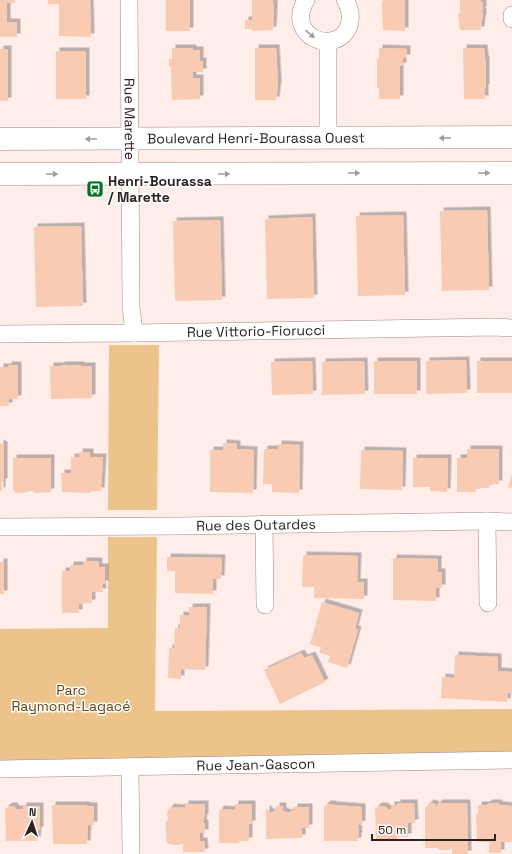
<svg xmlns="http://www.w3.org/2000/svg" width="512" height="854" font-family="'Space Grotesk',sans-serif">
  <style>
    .green { fill: #ecc38b }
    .building { fill: #f8cbb2; filter: url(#shadow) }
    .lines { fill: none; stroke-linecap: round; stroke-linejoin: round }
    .street-casing { stroke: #9e8987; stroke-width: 18 }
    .primary-casing { stroke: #9e8987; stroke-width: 23 }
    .street { stroke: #fff; stroke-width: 17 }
    .primary { stroke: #fff; stroke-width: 22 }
    .oneway { fill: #a09c9c }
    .labels { text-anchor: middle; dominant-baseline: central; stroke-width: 3; stroke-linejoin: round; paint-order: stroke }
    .street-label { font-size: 14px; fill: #2b2322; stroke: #fff }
    .poi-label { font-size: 14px; font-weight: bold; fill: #2b2322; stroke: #fff; text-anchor: start }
    .park-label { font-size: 14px; fill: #654510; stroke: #fff }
  </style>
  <defs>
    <filter id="shadow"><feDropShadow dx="3.5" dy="-3.5" stdDeviation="0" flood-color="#0004"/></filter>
  </defs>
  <rect width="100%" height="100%" fill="#ffedea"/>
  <!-- green -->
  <g class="green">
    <polygon points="109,345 159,345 157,510 108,510"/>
    <polygon points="108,537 157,537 155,711 512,709 512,760 0,769 0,629 108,628"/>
  </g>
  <!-- building -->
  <g class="building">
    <polygon points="0,0 15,0 15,3 7,3 7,22 17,22 17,37 0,37"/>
    <polygon points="48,0 90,0 91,37 59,36 59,4 48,4"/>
    <rect x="166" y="0" width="24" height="31"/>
    <polygon points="252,0 273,0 273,3 274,3 274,11 273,30 252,31 252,29 245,29 245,20 252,20"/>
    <polygon points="383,0 405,0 405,31 383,30 382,11 382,2 383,2"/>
    <polygon points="460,0 481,0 481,2 483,2 483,10 481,10 482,11 483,11 483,18 482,19 481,30 460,30 458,14 460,13"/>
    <polygon points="172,48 193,48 193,50 200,50 200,61 203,61 203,72 193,72 193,78 200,78 200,99 172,100 171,67 169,67 169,59 172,59"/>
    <polygon points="255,48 276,48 278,84 276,100 255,100"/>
    <polygon points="379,48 407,49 407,58 403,58 403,66 400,66 400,99 379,99 379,88 377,88 377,59 379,59"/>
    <polygon points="463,48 484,48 485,59 486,59 486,88 485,88 485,99 464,99"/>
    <rect x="0" y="49" width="8" height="52"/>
    <rect x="56" y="51" width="30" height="48"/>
    <polygon points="487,210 489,290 442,291 440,211"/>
    <polygon points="403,215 405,295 358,296 356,216"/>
    <polygon points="312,217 314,298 267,299 265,219"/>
    <polygon points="220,220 222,300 175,301 173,221"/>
    <polygon points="81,226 83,306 36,307 34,227"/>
    <polygon points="466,360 467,393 426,394 426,361"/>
    <polygon points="312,361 313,394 272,395 271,362"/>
    <polygon points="364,361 365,394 322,395 322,362"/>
    <rect x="374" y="361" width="43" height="33"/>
    <rect x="477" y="361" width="35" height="32"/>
    <polygon points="8,365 18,365 18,399 9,399 9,406 0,406 0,367 8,367"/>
    <polygon points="61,365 81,365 81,366 92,366 92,398 51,399 50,366 61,366"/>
    <polygon points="0,443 4,445 4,482 2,482 2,491 0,491"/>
    <polygon points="223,443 237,444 237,449 254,450 253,493 210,492 210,450 223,450"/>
    <polygon points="278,444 300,445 299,493 272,492 272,484 263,484 264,449 278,449"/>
    <polygon points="467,449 499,449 499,484 489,484 489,488 476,488 476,492 457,492 457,458 467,458"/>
    <polygon points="361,450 403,451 402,490 360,489"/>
    <polygon points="79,452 90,452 90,457 103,457 101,491 91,491 91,493 62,492 61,473 71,473 71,457 79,457"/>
    <polygon points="13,458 51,458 51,492 33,493 33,491 25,492 25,493 15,493 15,491 13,491"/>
    <polygon points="413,458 448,458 447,492 430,491 430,487 413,487"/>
    <polygon points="512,475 512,488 508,487"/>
    <polygon points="303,555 358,556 357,582 364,582 364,599 314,598 314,587 302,587"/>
    <polygon points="167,557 222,558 221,579 213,579 213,594 175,593 175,571 167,571"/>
    <polygon points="393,558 438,559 438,572 442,572 442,588 436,588 436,601 393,600"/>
    <polygon points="83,561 99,561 99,567 105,567 105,584 102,584 103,592 92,592 92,603 79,604 79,613 62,613 62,571 70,571 70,565 83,565"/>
    <rect x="0" y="562" width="4" height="32"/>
    <polygon points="322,602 359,613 355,629 358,630 347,668 328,662 330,656 319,653 321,647 310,644"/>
    <polygon points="189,607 207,607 205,670 181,669 181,679 168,678 169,648 174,648 175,628 180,628 180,615 189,616"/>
    <polygon points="301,653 304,658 312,655 325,682 280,704 264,670"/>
    <polygon points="455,655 498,657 498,671 512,672 512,693 508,693 507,702 441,698 442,677 454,678"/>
    <polygon points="397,803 414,803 415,823 408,823 408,837 397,837 397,840 376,840 375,809 378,806 384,806 388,809 391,809 391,805 397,805"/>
    <polygon points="430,803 435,804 437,808 437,805 439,803 467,803 468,854 452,854 452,848 450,850 440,850 437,848 425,848 425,808"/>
    <polygon points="489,803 498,803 500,805 512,806 512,842 501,842 501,853 489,853 489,842 477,842 476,814 478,814 478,805 487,805"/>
    <polygon points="185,804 205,804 205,817 204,817 203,823 205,823 205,833 200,833 200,841 204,841 205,852 183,852 183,844 179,844 179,845 173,845 173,844 168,844 166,840 166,835 167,833 166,833 166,820 168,821 167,813 169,809 171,807 179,808 183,807 185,808"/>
    <polygon points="235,804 252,804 252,824 249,824 249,841 239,841 239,843 219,843 219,811 221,809 235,810"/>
    <polygon points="327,804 332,804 334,805 362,807 362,824 358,825 359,836 358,836 358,841 324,841 324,807"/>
    <polygon points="52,805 87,805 87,806 94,806 94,825 88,825 87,844 53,844"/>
    <polygon points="9,806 14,806 16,809 23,809 23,806 40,806 40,830 38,830 37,841 6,841 5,809"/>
    <polygon points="276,806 283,806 283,811 288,813 294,810 294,807 309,807 309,828 302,828 302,838 266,839 266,808 271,813 276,810"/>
  </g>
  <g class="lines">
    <!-- street casing -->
    <g class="street-casing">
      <g id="street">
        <path id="s1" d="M129,0L131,307L134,333"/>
        <path d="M306,0C284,37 337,57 349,26C352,16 350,8 345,0"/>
        <polyline points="512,15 512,19"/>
        <polyline points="328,138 328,42"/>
        <path id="s2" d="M0,334L134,333L495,327L512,328"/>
        <polyline points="487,521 488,603"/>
        <polyline points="264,524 265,605"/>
        <path id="s3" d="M0,527L181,526L487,521L512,522"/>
        <polyline points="130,767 131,854"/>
        <path id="s4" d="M0,769L512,760"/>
      </g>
    </g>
    <!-- primary casing -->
    <g class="primary-casing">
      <g id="primary">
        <path id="s5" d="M0,139L512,137"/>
        <polyline points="0,174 512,173"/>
      </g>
    </g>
    <!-- street -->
    <use href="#street" class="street"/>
    <!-- primary -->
    <use href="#primary" class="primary"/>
  </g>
  <!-- one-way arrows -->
  <defs><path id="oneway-solid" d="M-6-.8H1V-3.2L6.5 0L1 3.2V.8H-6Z"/></defs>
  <g class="oneway">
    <use href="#oneway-solid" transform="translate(310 34) rotate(40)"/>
    <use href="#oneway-solid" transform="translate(445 138) rotate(180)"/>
    <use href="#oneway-solid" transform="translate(91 139) rotate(180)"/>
    <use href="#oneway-solid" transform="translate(354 173)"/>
    <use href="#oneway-solid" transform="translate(484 173)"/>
    <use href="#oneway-solid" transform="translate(52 174)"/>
    <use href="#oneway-solid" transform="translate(224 174)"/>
  </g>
  <!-- icons -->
  <defs>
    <g id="bus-square" transform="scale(0.9)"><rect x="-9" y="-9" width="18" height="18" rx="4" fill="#007226" stroke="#fff"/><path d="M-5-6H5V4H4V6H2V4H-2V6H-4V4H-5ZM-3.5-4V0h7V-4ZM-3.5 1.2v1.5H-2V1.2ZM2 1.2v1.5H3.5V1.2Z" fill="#fff"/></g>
  </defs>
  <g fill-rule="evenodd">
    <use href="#bus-square" x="95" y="189"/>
  </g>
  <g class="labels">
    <!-- street labels -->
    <g class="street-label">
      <text stroke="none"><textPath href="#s1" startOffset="119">Rue Marette</textPath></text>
      <text stroke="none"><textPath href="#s5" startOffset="256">Boulevard Henri-Bourassa Ouest</textPath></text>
      <text stroke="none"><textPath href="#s2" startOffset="256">Rue Vittorio-Fiorucci</textPath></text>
      <text stroke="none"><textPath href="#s3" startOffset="256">Rue des Outardes</textPath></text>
      <text stroke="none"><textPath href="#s4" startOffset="256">Rue Jean-Gascon</textPath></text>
    </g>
    <!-- poi labels -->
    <g class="poi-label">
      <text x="108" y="181">Henri-Bourassa<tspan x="108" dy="16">/ Marette</tspan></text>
    </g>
    <!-- park labels -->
    <g class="park-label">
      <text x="71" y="690">Parc<tspan x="71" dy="16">Raymond-Lagacé</tspan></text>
    </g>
  </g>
  <!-- north arrow -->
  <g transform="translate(32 822) rotate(3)" stroke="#ffffff" stroke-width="3" paint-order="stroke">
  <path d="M0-3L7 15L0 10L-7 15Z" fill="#2b2322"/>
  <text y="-6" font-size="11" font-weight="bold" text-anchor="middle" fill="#2b2322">N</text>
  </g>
  <!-- scale -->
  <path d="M372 834v6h123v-6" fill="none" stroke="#2b2322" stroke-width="2"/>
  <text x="378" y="834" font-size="12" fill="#2b2322" stroke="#ffffff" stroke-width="3" paint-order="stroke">50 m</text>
</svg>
